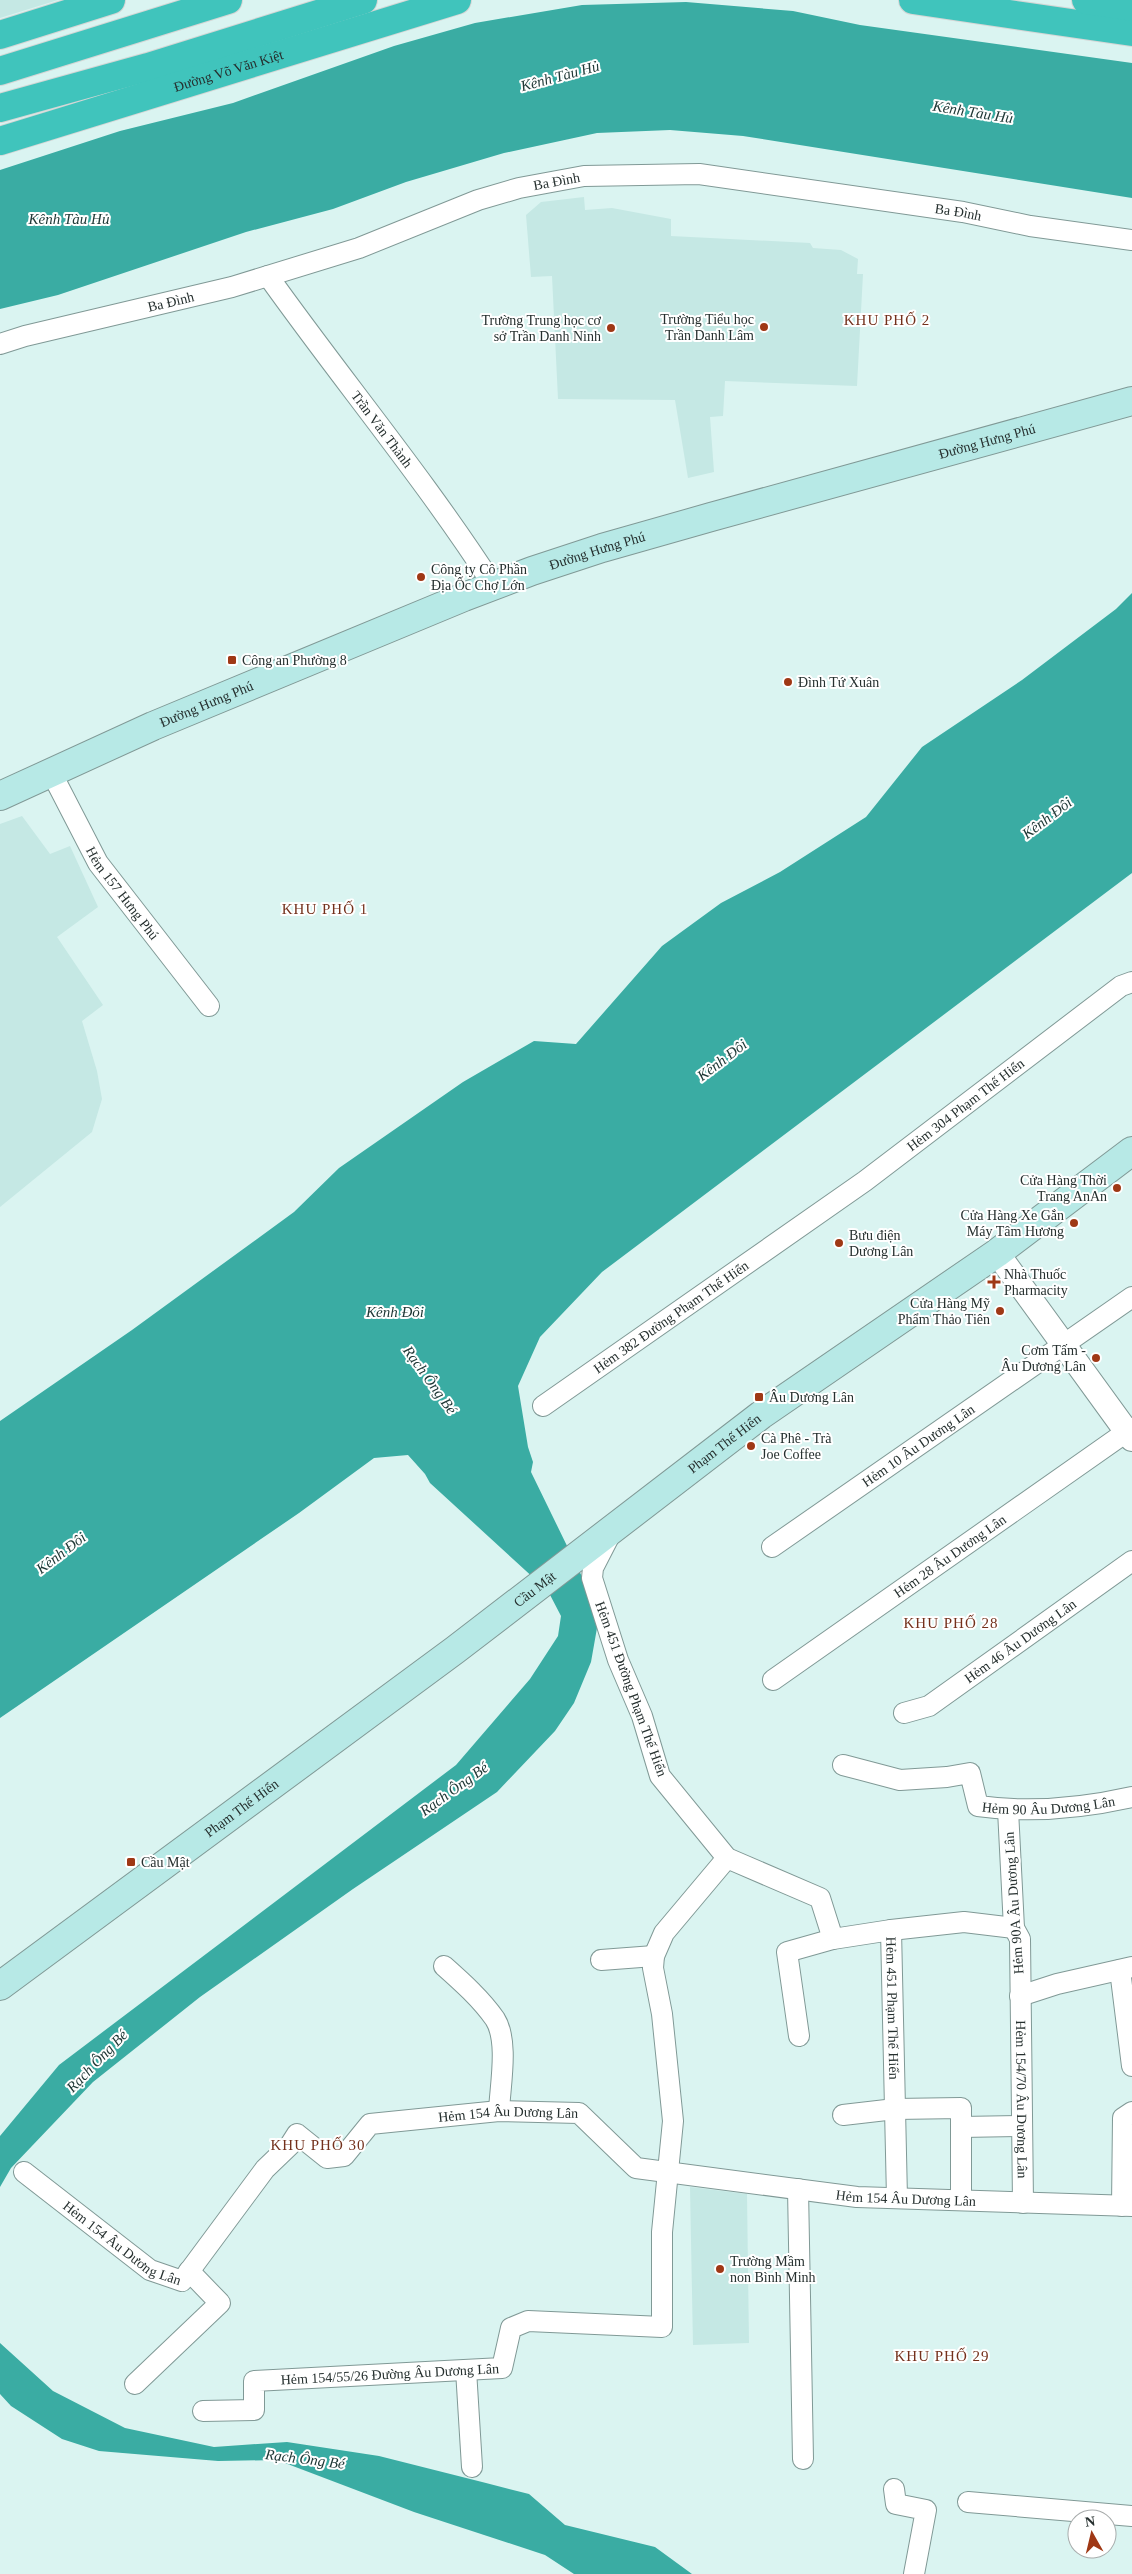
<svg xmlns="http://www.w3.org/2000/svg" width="1132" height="2574" font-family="'Times New Roman',serif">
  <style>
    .built { fill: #c5e8e4 }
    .water { fill: #3aaca3 }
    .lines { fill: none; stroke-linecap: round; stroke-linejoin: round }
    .minor-casing { stroke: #809996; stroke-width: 22 }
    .tertiary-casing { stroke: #809996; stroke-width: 26 }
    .secondary-casing { stroke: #809996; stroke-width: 30 }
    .trunk-casing { stroke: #d4d6d5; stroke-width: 30 }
    .minor { stroke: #fff; stroke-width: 20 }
    .tertiary { stroke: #fff; stroke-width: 24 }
    .secondary { stroke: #b7e9e6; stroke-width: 28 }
    .trunk { stroke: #40c4bc; stroke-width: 28 }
    .poi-dot { fill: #9f3815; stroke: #fff; stroke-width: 2 }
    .labels { text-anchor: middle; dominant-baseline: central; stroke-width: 4; stroke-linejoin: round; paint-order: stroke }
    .street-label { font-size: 14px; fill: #26302f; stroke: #fff }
    .poi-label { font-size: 14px; fill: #26302f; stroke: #fff; text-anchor: start }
    .water-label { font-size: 15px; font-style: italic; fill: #203937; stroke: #fff }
    .neighbourhood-label { font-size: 15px; letter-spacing: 1px; fill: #73301b; stroke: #fff }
  </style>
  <rect width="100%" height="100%" fill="#daf4f1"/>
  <!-- built -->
  <g class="built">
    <polygon points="0,0 58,0 0,18"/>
    <polygon points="584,197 585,210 612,208 671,219 671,236 810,243 813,248 841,250 858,259 857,274 863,274 857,386 725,381 723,416 710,417 714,472 688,478 675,400 558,399 552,276 531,277 526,215 541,202"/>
    <polygon points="22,816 50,854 70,846 98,907 57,937 103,1005 82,1021 97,1071 102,1099 92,1132 0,1207 0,824"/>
    <polygon points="690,2187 747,2194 749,2343 693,2345"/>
  </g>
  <!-- water -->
  <g class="water">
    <polygon points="686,2 793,11 860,25 1132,63 1132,198 743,136 670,130 597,133 504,153 406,182 333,209 246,232 58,295 0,309 0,170 120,131 233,103 394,46 475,23 582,5"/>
    <polygon points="1132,593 1132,873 602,1272 540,1337 518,1386 528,1447 533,1462 531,1472 589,1591 597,1628 591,1662 574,1703 555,1731 497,1792 353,1889 200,1997 93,2082 11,2168 0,2187 0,2136 59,2065 456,1765 530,1679 558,1636 561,1616 548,1591 430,1483 425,1474 408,1455 374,1458 299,1513 0,1718 0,1421 132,1330 294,1212 339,1168 463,1082 534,1041 576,1044 662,946 721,903 780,872 866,817 922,747 1022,680 1116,609"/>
    <polygon points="0,2343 53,2391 125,2428 214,2447 287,2442 379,2456 486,2483 529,2494 565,2525 655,2547 692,2574 574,2574 545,2555 414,2512 277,2460 218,2461 99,2451 62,2439 11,2406 0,2394"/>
  </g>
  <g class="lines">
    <!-- minor casing -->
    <g class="minor-casing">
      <g id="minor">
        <path id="s1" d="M268,276C342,380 424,478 493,585"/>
        <path id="s2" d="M0,344L25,336L232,287L359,248L478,200L519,188L584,176L699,174L963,212L1030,226L1132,240"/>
        <path id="s3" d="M51,772L98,863L209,1006"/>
        <path id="s4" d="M543,1406L865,1181L1121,986L1132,982"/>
        <path id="s5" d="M611,1533L593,1568L592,1578L618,1660L642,1716L660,1776L727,1858L820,1898L833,1939L891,1930L897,2198"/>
        <path id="s6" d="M772,1547L1132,1297"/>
        <path id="s7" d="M773,1680L1132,1428"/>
        <path id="s8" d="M904,1713L929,1706L1132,1561"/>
        <path id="s9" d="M843,1765L900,1780L947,1777L970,1773L978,1806C1028,1813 1083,1808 1132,1797"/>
        <path id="s10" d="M1008,1810L1014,1928L1020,1939L1023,2203"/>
        <polyline points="891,1930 964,1922 1014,1928"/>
        <polyline points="601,1960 654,1956"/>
        <path d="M444,1966C462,1982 481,1999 495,2019C509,2041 500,2086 499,2111"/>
        <polyline points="1120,1970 1132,2066"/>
        <polyline points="1020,1996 1057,1984 1132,1967"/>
        <polyline points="799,2036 787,1952 833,1939"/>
        <polyline points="843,2115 895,2109 961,2108 961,2200"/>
        <polyline points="961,2127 1022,2126"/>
        <path id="s11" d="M24,2172L150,2270L182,2281L265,2169L290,2145L297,2134L327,2158L344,2156L370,2124L499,2111L579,2113L636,2168L857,2197L1132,2206"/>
        <polyline points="798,2189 803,2459"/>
        <polyline points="1122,2206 1123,2118 1132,2112"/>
        <polyline points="466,2370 472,2467"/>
        <polyline points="135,2384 220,2303 189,2271"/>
        <path id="s12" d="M203,2411L254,2410V2381L502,2368L511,2328L528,2321L662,2327V2232L673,2121L662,2014L653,1968L654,1956L664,1933L727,1858"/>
        <polyline points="894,2489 896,2504 926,2510 914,2574"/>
        <polyline points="968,2502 1132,2516"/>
      </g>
    </g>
    <!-- tertiary casing -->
    <g class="tertiary-casing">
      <polyline id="tertiary" points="997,1253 1132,1439"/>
    </g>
    <!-- secondary casing -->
    <g class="secondary-casing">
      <g id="secondary">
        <path id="s13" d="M0,796L153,726L464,597L532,571L602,548L711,517L1132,401"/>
        <path id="s14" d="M0,1986L455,1650L761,1415L997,1253L1132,1151"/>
      </g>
    </g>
    <!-- trunk casing -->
    <g class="trunk-casing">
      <g id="trunk">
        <polyline points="913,0 1132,32"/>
        <polyline points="1086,0 1132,7"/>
        <polyline points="0,35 111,0"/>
        <polyline points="0,71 228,0"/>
        <polyline points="0,108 148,67 363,0"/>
        <path id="s15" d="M0,141L457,0"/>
      </g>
    </g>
    <!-- minor -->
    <use href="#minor" class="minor"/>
    <!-- tertiary -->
    <use href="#tertiary" class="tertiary"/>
    <!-- secondary -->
    <use href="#secondary" class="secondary"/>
    <!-- trunk -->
    <use href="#trunk" class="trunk"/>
  </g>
  <!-- markers -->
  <g class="poi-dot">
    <circle cx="764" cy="327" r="5"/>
    <circle cx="611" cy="328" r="5"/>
    <circle cx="421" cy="577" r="5"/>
    <rect x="227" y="655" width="10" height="10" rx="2.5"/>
    <circle cx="788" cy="682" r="5"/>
    <circle cx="1117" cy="1188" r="5"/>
    <circle cx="1074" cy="1223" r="5"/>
    <circle cx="839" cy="1243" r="5"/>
    <path d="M991.5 1274.5h5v5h5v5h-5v5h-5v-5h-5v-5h5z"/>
    <circle cx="1000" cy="1311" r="5"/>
    <circle cx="1096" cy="1358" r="5"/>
    <rect x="754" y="1392" width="10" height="10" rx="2.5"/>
    <circle cx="751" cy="1446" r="5"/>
    <rect x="126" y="1857" width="10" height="10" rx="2.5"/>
    <circle cx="720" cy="2269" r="5"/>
  </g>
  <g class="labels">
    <!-- street labels -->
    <g class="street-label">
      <text stroke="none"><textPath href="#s15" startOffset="239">Đường Võ Văn Kiệt</textPath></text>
      <text stroke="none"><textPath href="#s2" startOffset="581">Ba Đình</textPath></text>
      <text stroke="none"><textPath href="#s2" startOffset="986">Ba Đình</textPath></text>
      <text stroke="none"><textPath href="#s2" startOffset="176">Ba Đình</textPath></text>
      <text stroke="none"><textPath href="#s1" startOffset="191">Trần Văn Thành</textPath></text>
      <text stroke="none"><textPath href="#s13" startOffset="1051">Đường Hưng Phú</textPath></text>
      <text stroke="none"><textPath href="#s13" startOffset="646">Đường Hưng Phú</textPath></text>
      <text stroke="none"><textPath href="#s13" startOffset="226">Đường Hưng Phú</textPath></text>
      <text stroke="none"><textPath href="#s3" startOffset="141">Hẻm 157 Hưng Phú</textPath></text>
      <text stroke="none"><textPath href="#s4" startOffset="519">Hẻm 304 Phạm Thế Hiển</textPath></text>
      <text stroke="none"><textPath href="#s4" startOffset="156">Hẻm 382 Đường Phạm Thế Hiển</textPath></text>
      <text stroke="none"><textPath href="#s14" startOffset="905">Phạm Thế Hiển</textPath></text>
      <text stroke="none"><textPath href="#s6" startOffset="178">Hẻm 10 Âu Dương Lân</textPath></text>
      <text stroke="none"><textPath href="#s7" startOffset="216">Hẻm 28 Âu Dương Lân</textPath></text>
      <text stroke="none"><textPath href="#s14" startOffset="666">Cầu Mật</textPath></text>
      <text stroke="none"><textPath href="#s8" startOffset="138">Hẻm 46 Âu Dương Lân</textPath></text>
      <text transform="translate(631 1689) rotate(70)">Hẻm 451 Đường Phạm Thế Hiển</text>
      <text stroke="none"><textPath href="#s9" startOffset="234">Hẻm 90 Âu Dương Lân</textPath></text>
      <text stroke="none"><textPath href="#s14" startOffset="300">Phạm Thế Hiển</textPath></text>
      <text transform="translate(1014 1903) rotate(-94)">Hẻm 90A Âu Dương Lân</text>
      <text stroke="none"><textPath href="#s5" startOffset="646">Hẻm 451 Phạm Thế Hiển</textPath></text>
      <text stroke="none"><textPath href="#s10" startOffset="291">Hẻm 154/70 Âu Dương Lân</textPath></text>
      <text stroke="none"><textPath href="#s11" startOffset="616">Hẻm 154 Âu Dương Lân</textPath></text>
      <text stroke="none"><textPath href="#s11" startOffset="1038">Hẻm 154 Âu Dương Lân</textPath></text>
      <text stroke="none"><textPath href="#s11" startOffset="122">Hẻm 154 Âu Dương Lân</textPath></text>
      <text stroke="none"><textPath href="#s12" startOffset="216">Hẻm 154/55/26 Đường Âu Dương Lân</textPath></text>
    </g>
    <!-- poi labels -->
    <g class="poi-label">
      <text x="754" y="319" text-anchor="end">Trường Tiểu học<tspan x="754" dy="16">Trần Danh Lâm</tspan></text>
      <text x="601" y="320" text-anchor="end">Trường Trung học cơ<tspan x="601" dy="16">sở Trần Danh Ninh</tspan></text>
      <text x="431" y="569">Công ty Cô Phần<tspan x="431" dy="16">Địa Ốc Chợ Lớn</tspan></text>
      <text x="242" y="660">Công an Phường 8</text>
      <text x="798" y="682">Đình Tứ Xuân</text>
      <text x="1107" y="1180" text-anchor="end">Cửa Hàng Thời<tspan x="1107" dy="16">Trang AnAn</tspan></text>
      <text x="1064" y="1215" text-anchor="end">Cửa Hàng Xe Gắn<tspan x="1064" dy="16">Máy Tâm Hương</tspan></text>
      <text x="849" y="1235">Bưu điện<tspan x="849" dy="16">Dương Lân</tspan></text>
      <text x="1004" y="1274">Nhà Thuốc<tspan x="1004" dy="16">Pharmacity</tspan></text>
      <text x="990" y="1303" text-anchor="end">Cửa Hàng Mỹ<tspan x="990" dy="16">Phẩm Thảo Tiên</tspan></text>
      <text x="1086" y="1350" text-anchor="end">Cơm Tấm -<tspan x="1086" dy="16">Âu Dương Lân</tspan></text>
      <text x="769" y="1397">Âu Dương Lân</text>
      <text x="761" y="1438">Cà Phê - Trà<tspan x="761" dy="16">Joe Coffee</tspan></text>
      <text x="141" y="1862">Cầu Mật</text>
      <text x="730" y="2261">Trường Mầm<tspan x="730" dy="16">non Bình Minh</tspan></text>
    </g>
    <!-- water labels -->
    <g class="water-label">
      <text transform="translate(560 76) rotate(-15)">Kênh Tàu Hủ</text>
      <text transform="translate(973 112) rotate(9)">Kênh Tàu Hủ</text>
      <text x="69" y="219">Kênh Tàu Hủ</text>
      <text transform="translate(1047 818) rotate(-37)">Kênh Đôi</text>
      <text transform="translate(722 1060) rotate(-37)">Kênh Đôi</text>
      <text x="395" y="1312">Kênh Đôi</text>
      <text transform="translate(430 1380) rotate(54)">Rạch Ông Bé</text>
      <text transform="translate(61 1553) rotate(-37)">Kênh Đôi</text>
      <text transform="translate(454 1789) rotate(-36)">Rạch Ông Bé</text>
      <text transform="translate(97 2061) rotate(-46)">Rạch Ông Bé</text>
      <text transform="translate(305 2459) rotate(7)">Rạch Ông Bé</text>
    </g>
    <!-- neighbourhood labels -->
    <g class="neighbourhood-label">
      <text x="887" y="320">KHU PHỐ 2</text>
      <text x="325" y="909">KHU PHỐ 1</text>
      <text x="951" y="1623">KHU PHỐ 28</text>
      <text x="318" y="2145">KHU PHỐ 30</text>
      <text x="942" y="2356">KHU PHỐ 29</text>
    </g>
  </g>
  <!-- north arrow -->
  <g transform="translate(1092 2534) rotate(352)"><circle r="24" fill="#ffffff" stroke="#a8acac"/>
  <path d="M0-4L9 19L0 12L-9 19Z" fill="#9f3815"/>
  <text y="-8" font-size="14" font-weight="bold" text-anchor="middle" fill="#26302f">N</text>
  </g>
</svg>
